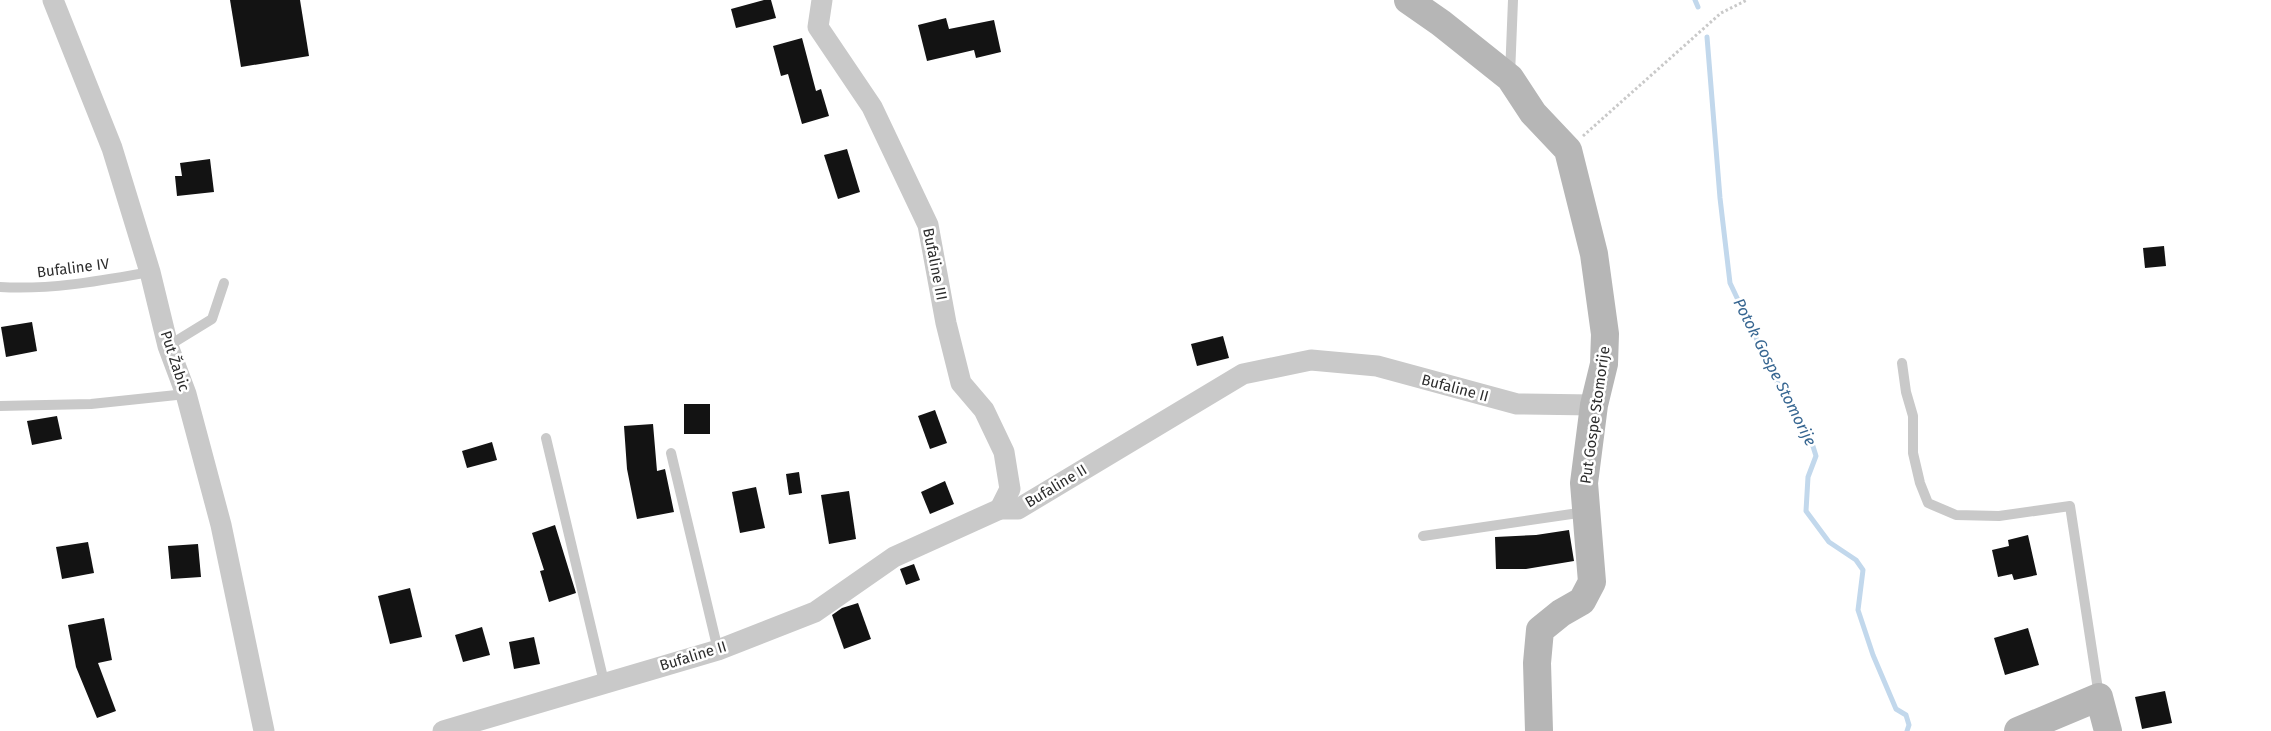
<svg xmlns="http://www.w3.org/2000/svg" width="2271" height="731" font-family="'Fira Sans',sans-serif">
  <style>
    .lines { fill: none; stroke-linecap: round; stroke-linejoin: round }
    .stream { stroke: #c2d8ec; stroke-width: 5 }
    .building { fill: #131313 }
    .path { stroke: #c9c9c9; stroke-width: 3; stroke-dasharray: 2.5 2.5; stroke-linecap: butt }
    .lane { stroke: #c9c9c9; stroke-width: 10 }
    .street { stroke: #c9c9c9; stroke-width: 21 }
    .secondary { stroke: #b6b6b6; stroke-width: 28 }
    .labels { text-anchor: middle; dominant-baseline: central; stroke-width: 5; stroke-linejoin: round; paint-order: stroke }
    .street-label { font-size: 15px; fill: #2c2c2c; stroke: #fff }
    .water-label { font-size: 16px; font-style: italic; fill: #376691; stroke: #fff }
  </style>
  <rect width="100%" height="100%" fill="#fff"/>
  <g class="lines">
    <!-- stream -->
    <g class="stream">
      <polyline points="1695,0 1698,7"/>
      <polyline points="1707,37 1720,198 1730,283 1795,420 1811,440 1816,456 1808,477 1806,511 1829,542 1856,560 1863,570 1858,610 1873,655 1896,709 1906,715 1909,725 1907,731"/>
    </g>
  </g>
  <!-- building -->
  <g class="building">
    <polygon points="230,0 300,0 309,56 241,67"/>
    <polygon points="764,0 771,0 776,18 736,28 731,9"/>
    <polygon points="946,18 949,29 994,20 1001,52 976,58 974,50 927,61 918,25"/>
    <polygon points="802,38 816,91 821,89 829,116 802,124 788,74 781,76 773,46"/>
    <polygon points="847,149 860,192 838,199 824,155"/>
    <polygon points="210,159 214,192 177,196 175,176 182,176 180,163"/>
    <polygon points="2164,246 2166,266 2145,268 2143,248"/>
    <polygon points="32,322 37,351 6,357 1,327"/>
    <polygon points="1223,336 1229,358 1197,366 1191,344"/>
    <rect x="684" y="404" width="26" height="30"/>
    <polygon points="935,410 947,443 930,449 918,416"/>
    <polygon points="57,416 62,439 32,445 27,421"/>
    <polygon points="653,424 657,471 665,469 674,512 637,519 627,469 624,426"/>
    <polygon points="492,442 497,460 467,468 462,451"/>
    <polygon points="799,472 802,493 789,495 786,474"/>
    <polygon points="945,481 954,504 930,514 921,492"/>
    <polygon points="756,487 765,528 740,533 732,492"/>
    <polygon points="849,491 856,539 829,544 821,495"/>
    <polygon points="555,525 576,593 549,602 540,571 544,570 532,533"/>
    <polygon points="1569,530 1574,561 1526,569 1496,569 1495,537 1536,535"/>
    <polygon points="2028,535 2037,575 2014,580 2012,574 1998,577 1992,550 2009,546 2008,540"/>
    <polygon points="88,542 94,573 62,579 56,547"/>
    <polygon points="198,544 201,577 171,579 168,546"/>
    <polygon points="914,564 920,580 906,585 900,569"/>
    <polygon points="410,588 422,637 390,644 378,596"/>
    <polygon points="858,603 871,639 844,649 832,615 842,608"/>
    <polygon points="104,618 112,660 98,663 116,711 97,718 76,667 68,625"/>
    <polygon points="482,627 490,655 463,662 455,635"/>
    <polygon points="2028,628 2039,665 2005,675 1994,638"/>
    <polygon points="534,637 540,664 514,669 509,642"/>
    <polygon points="2165,691 2172,723 2142,729 2135,697"/>
  </g>
  <g class="lines">
    <!-- path -->
    <polyline class="path" points="1583,136 1721,13 1747,0"/>
    <!-- lane -->
    <g class="lane">
      <polyline points="1510,75 1513,0"/>
      <path d="M0,287C51,290 99,281 150,272"/>
      <polyline points="168,346 212,319 224,283"/>
      <polyline points="1902,363 1906,392 1913,416 1913,453 1920,483 1928,503 1956,515 1999,516 2070,506 2099,696"/>
      <polyline points="0,406 91,404 186,394"/>
      <polyline points="546,438 604,682"/>
      <polyline points="671,453 718,650"/>
      <polyline points="1423,536 1585,512"/>
    </g>
    <!-- street -->
    <g class="street">
      <polyline points="53,0 112,148 150,272 168,346 186,394 221,525 264,731"/>
      <polyline points="822,0 818,27 872,107 928,225 946,323 961,383 984,410 1004,452 1010,489 1000,509"/>
      <polyline points="443,731 718,650 815,612 894,557 1000,509 1018,509 1243,374 1311,360 1377,366 1517,404 1594,405"/>
    </g>
    <!-- secondary -->
    <g class="secondary">
      <polyline points="1408,0 1441,23 1510,78 1533,113 1568,150 1594,254 1605,334 1604,364 1594,405 1584,483 1592,582 1582,601 1561,613 1540,630 1537,663 1539,731"/>
      <polyline points="2018,731 2099,697 2108,731"/>
    </g>
  </g>
  <g class="labels">
    <!-- street labels -->
    <g class="street-label">
      <text transform="translate(935 264) rotate(79)">Bufaline III</text>
      <text transform="translate(73 268) rotate(-7)">Bufaline IV</text>
      <text transform="translate(175 361) rotate(72)">Put Žabic</text>
      <text transform="translate(1455 388) rotate(15)">Bufaline II</text>
      <text transform="translate(1595 415) rotate(-82)">Put Gospe Stomorije</text>
      <text transform="translate(1056 486) rotate(-31)">Bufaline II</text>
      <text transform="translate(693 656) rotate(-17)">Bufaline II</text>
    </g>
    <!-- water labels -->
    <g class="water-label">
      <text transform="translate(1775 372) rotate(63)">Potok Gospe Stomorije</text>
    </g>
  </g>
</svg>
